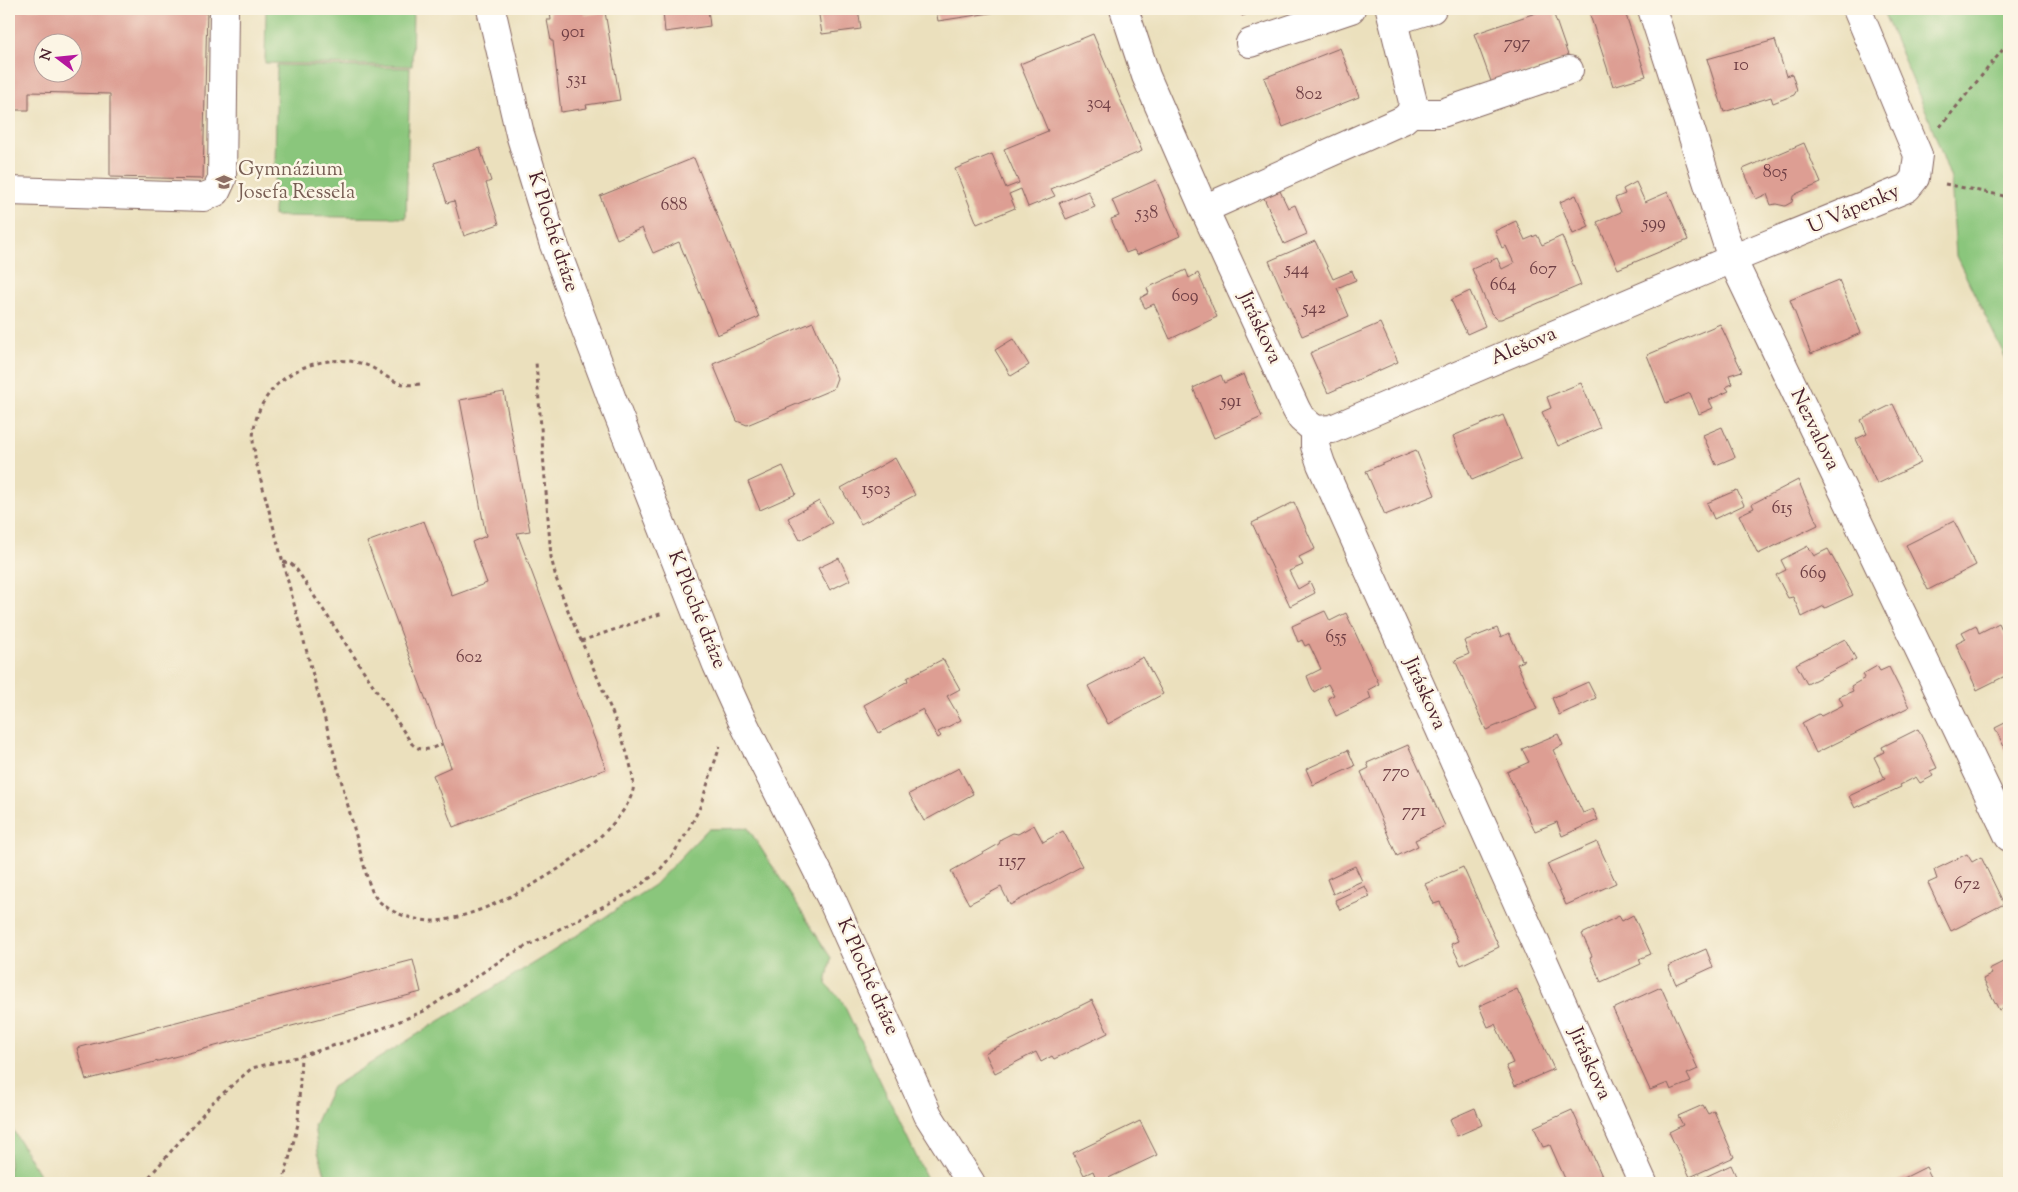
<svg xmlns="http://www.w3.org/2000/svg" width="2018" height="1192" font-family="'Sorts Mill Goudy',serif">
  <style>
    .green { fill: #8ac67c; stroke: #6a7254 }
    .building { fill: #dd9e93; fill-rule: evenodd }
    .lines { fill: none; stroke-linecap: round; stroke-linejoin: round }
    .minor-casing { stroke: #82635e; stroke-width: 30 }
    .path { stroke: #82635e; stroke-width: 3; stroke-dasharray: 4 4; stroke-linecap: butt }
    .minor { stroke: #fff; stroke-width: 28 }
    .labels { text-anchor: middle; dominant-baseline: central; stroke-width: 5; stroke-linejoin: round; paint-order: stroke }
    .number-label { font-size: 18px; fill: #6f3f45 }
    .education-label { font-size: 20px; fill: #785e54; stroke: #fcf5e5; text-anchor: start }
    .street-label { font-size: 20px; fill: #4a1f2b; stroke: #fcf5e5 }
  </style>
  <rect width="100%" height="100%" fill="#fcf5e5"/>
  <filter id="ink" filterUnits="userSpaceOnUse"><feTurbulence type="fractalNoise" baseFrequency=".02" numOctaves="2"/><feDisplacementMap in="SourceGraphic" scale="10" xChannelSelector="R" yChannelSelector="G"/><feConvolveMatrix kernelMatrix="1 2 1 2 8 2 1 2 1" color-interpolation-filters="sRGB"/></filter>
  <filter id="wash" filterUnits="userSpaceOnUse"><feTurbulence type="fractalNoise" baseFrequency=".0096" numOctaves="4" result="noise"/><feDisplacementMap in="SourceGraphic" scale="20" xChannelSelector="R" yChannelSelector="G"/><feGaussianBlur stdDeviation="1.12" result="paint"/><feColorMatrix in="noise" values="0 0 0 0 0 0 0 0 0 0 0 0 0 0 0 0 0 1.4 0 .05"/><feComposite in="paint" operator="in"/></filter>
  <g filter="url(#wash)">
    <rect width="100%" height="100%" fill="#ebe0bd"/>
    <!-- green -->
    <g class="green">
      <polygon points="266,9 413,9 412,66 265,63"/>
      <polygon points="1882,9 2009,9 2009,365 1956,256 1951,179 1928,116"/>
      <polygon points="277,65 410,68 406,218 274,216"/>
      <polygon points="748,828 831,958 826,984 842,1001 929,1183 328,1183 318,1152 314,1126 332,1087 553,951 654,885 708,829"/>
      <polygon points="9,1123 44,1183 9,1183"/>
    </g>
    <g id="blocks">
      <!-- building -->
      <g class="building">
        <path d="M9,9H207L203,179L110,177V94L29,92V110H12L13,92H9ZM42,42H72V72H42Z"/>
        <polygon points="561,9 584,9 585,15 605,12 620,100 586,105 587,108 561,112 553,41 551,41 547,20 551,20 550,12"/>
        <polygon points="694,9 708,9 710,26 665,32 663,12"/>
        <polygon points="818,9 858,9 861,29 822,34"/>
        <polygon points="936,9 1010,9 1010,10 938,21"/>
        <polygon points="1240,9 1263,9 1242,16"/>
        <polygon points="1547,9 1552,9 1569,58 1492,84 1474,34"/>
        <polygon points="1588,9 1624,9 1646,76 1613,86"/>
        <polygon points="1093,34 1142,151 1051,189 1055,196 1028,207 1021,189 1009,194 1015,208 977,224 955,169 992,154 1006,188 1019,183 1004,149 1048,131 1020,64"/>
        <polygon points="1775,40 1786,76 1792,74 1797,90 1794,95 1773,103 1771,97 1724,112 1707,59"/>
        <polygon points="1340,48 1359,97 1283,127 1264,78"/>
        <polygon points="1804,143 1821,183 1798,193 1793,196 1792,202 1785,206 1776,204 1771,205 1767,194 1756,199 1743,169"/>
        <polygon points="480,148 491,181 486,183 499,224 464,236 454,201 447,203 434,163"/>
        <polygon points="694,158 759,317 717,335 679,242 653,253 642,228 617,239 600,196"/>
        <polygon points="1156,180 1180,236 1137,255 1134,250 1126,253 1111,219 1119,216 1112,200"/>
        <polygon points="1636,182 1645,202 1668,192 1688,240 1618,269 1597,222 1621,212 1615,198 1625,194 1623,189"/>
        <polygon points="1088,191 1095,207 1066,219 1059,203"/>
        <polygon points="1280,191 1288,208 1295,205 1307,234 1284,244 1264,198"/>
        <polygon points="1576,195 1589,227 1573,234 1560,202"/>
        <polygon points="1516,221 1525,240 1537,235 1542,245 1562,236 1581,285 1501,319 1497,319 1491,313 1472,269 1497,258 1502,269 1514,263 1506,246 1502,248 1495,231"/>
        <polygon points="1315,241 1333,279 1352,271 1356,280 1337,288 1349,316 1302,336 1269,261"/>
        <polygon points="1186,270 1189,278 1198,273 1217,317 1170,339 1154,304 1145,308 1140,298 1149,293 1147,288"/>
        <polygon points="1839,280 1861,333 1811,354 1790,300"/>
        <polygon points="1470,291 1485,326 1467,334 1451,300"/>
        <polygon points="813,322 837,378 833,389 747,425 737,421 713,364"/>
        <polygon points="1380,323 1398,362 1328,393 1310,353"/>
        <polygon points="1720,324 1742,371 1729,375 1732,384 1726,387 1729,391 1709,400 1713,408 1699,414 1690,393 1666,403 1647,355"/>
        <polygon points="1013,339 1029,365 1011,376 995,350"/>
        <polygon points="1244,374 1262,417 1214,438 1193,388 1221,375 1224,383"/>
        <polygon points="1581,383 1600,428 1558,446 1542,412 1551,408 1547,397"/>
        <polygon points="504,392 530,531 517,533 606,769 453,827 433,775 451,767 367,542 424,521 452,596 487,583 472,542 486,536 460,400"/>
        <polygon points="1893,404 1921,463 1877,484 1856,439 1867,434 1861,420"/>
        <polygon points="1503,415 1521,459 1472,480 1453,436"/>
        <polygon points="1722,427 1735,457 1716,465 1703,435"/>
        <polygon points="1416,450 1435,495 1385,515 1366,471"/>
        <polygon points="895,458 915,495 861,524 841,488"/>
        <polygon points="783,466 796,494 760,510 748,482"/>
        <polygon points="1798,480 1818,525 1758,554 1739,515 1754,508 1752,504"/>
        <polygon points="1737,490 1744,505 1714,519 1707,503"/>
        <polygon points="819,501 832,523 800,540 788,518"/>
        <polygon points="1294,502 1315,549 1299,557 1303,565 1289,571 1298,589 1310,582 1315,593 1290,606 1252,523"/>
        <polygon points="1954,521 1976,565 1928,590 1906,545"/>
        <polygon points="1808,546 1814,556 1828,549 1853,595 1825,608 1824,606 1802,617 1793,597 1788,598 1776,575 1786,570 1781,560"/>
        <polygon points="839,558 850,580 830,590 818,568"/>
        <polygon points="1325,611 1330,621 1346,613 1379,684 1368,690 1371,699 1336,716 1328,698 1334,695 1328,684 1314,692 1310,684 1307,676 1321,669 1309,644 1305,646 1302,640 1298,642 1292,626"/>
        <polygon points="1999,623 2009,645 2009,674 1977,690 1956,644 1966,639 1962,632 1976,625 1979,633"/>
        <polygon points="1497,628 1501,637 1509,633 1522,660 1524,659 1524,661 1517,664 1537,709 1486,730 1455,660 1469,654 1464,641"/>
        <polygon points="1845,639 1856,659 1807,684 1796,664"/>
        <polygon points="1143,657 1163,694 1108,724 1088,686"/>
        <polygon points="943,659 960,689 947,696 961,720 938,732 941,736 938,738 924,713 925,712 923,709 879,733 864,705 908,681 907,678"/>
        <polygon points="1877,666 1880,671 1889,667 1909,707 1816,753 1802,723 1819,714 1821,716 1843,705 1839,697 1853,691 1851,686 1865,678 1863,674"/>
        <polygon points="1588,682 1596,698 1559,715 1552,698"/>
        <polygon points="2009,721 2009,757 1995,728"/>
        <polygon points="1918,729 1937,768 1930,771 1933,776 1920,783 1916,777 1900,785 1901,787 1855,808 1849,796 1885,779 1874,757 1884,752 1882,747"/>
        <polygon points="1558,734 1563,745 1553,750 1583,813 1593,809 1598,820 1562,836 1557,822 1535,831 1507,772 1529,762 1522,749"/>
        <polygon points="1408,745 1445,826 1415,840 1418,846 1397,856 1361,772 1369,768 1367,763"/>
        <polygon points="1348,750 1355,766 1313,785 1306,769"/>
        <polygon points="959,768 973,794 924,821 909,794"/>
        <polygon points="1034,825 1043,842 1063,831 1082,866 1010,905 1001,887 969,904 951,871 999,844 1001,839 1013,833 1018,834"/>
        <polygon points="1597,842 1616,883 1566,905 1547,864"/>
        <polygon points="1967,854 1972,862 1981,857 2004,904 1951,931 1928,883 1937,879 1934,870"/>
        <polygon points="1355,866 1362,881 1333,894 1327,879"/>
        <polygon points="1463,867 1499,947 1461,965 1451,944 1458,941 1449,921 1440,902 1434,904 1425,884"/>
        <polygon points="1365,886 1370,897 1340,910 1335,900"/>
        <polygon points="1633,915 1651,954 1639,959 1641,964 1601,982 1590,957 1592,956 1582,934 1619,916 1622,921"/>
        <polygon points="1706,949 1713,967 1676,984 1668,966"/>
        <polygon points="2009,959 2009,1002 2007,1003 2009,1006 1999,1010 1983,979 1992,974 1989,969"/>
        <polygon points="413,960 421,992 86,1080 77,1048"/>
        <polygon points="1661,987 1698,1069 1687,1074 1691,1082 1671,1090 1668,1083 1650,1090 1613,1009"/>
        <polygon points="1517,989 1554,1069 1515,1086 1506,1066 1513,1063 1495,1024 1488,1027 1479,1006"/>
        <polygon points="1092,1000 1108,1033 1054,1059 1052,1056 1041,1062 1036,1052 995,1073 985,1053"/>
        <polygon points="1703,1105 1708,1114 1714,1111 1734,1157 1690,1177 1669,1132 1683,1125 1678,1116"/>
        <polygon points="1475,1108 1482,1125 1457,1136 1450,1119"/>
        <polygon points="1572,1110 1590,1149 1605,1183 1567,1183 1550,1145 1543,1147 1534,1127"/>
        <polygon points="1140,1121 1157,1155 1098,1183 1093,1171 1084,1175 1073,1153"/>
        <polygon points="1731,1165 1739,1183 1708,1183 1705,1177"/>
        <polygon points="1926,1167 1934,1183 1894,1183"/>
      </g>
    </g>
  </g>
  <g filter="url(#ink)">
    <use href="#blocks" fill-opacity="0" stroke="#82635e" stroke-width="1"/>
    <g class="lines">
      <!-- minor casing -->
      <g class="minor-casing">
        <g id="minor">
          <polyline points="491,9 520,134 553,242 613,402 717,665 741,718 832,900 928,1115 971,1183"/>
          <polyline points="1124,9 1146,76 1204,209 1296,409 1301,418 1315,430"/>
          <polyline points="1652,9 1732,259 2009,837"/>
          <polyline points="1393,21 1432,9"/>
          <polyline points="1250,43 1351,9"/>
          <polyline points="1411,113 1442,113 1569,70"/>
          <polyline points="9,191 204,197 216,192 222,179 224,9"/>
          <polyline points="1204,209 1403,120 1411,113 1413,102 1390,9"/>
          <polyline points="1315,430 1332,429 1732,259 1907,188 1915,178 1918,155 1857,9"/>
          <polyline points="1315,430 1315,446 1321,464 1643,1183"/>
        </g>
      </g>
      <!-- path -->
      <g class="path">
        <polyline points="1940,127 2009,42"/>
        <polyline points="1945,184 2009,197"/>
        <path d="M420,384C391,389 384,369 360,363C310,351 255,383 253,439C253,445 255,451 255,458L367,877C369,883 371,890 374,895C385,912 412,920 431,921C484,922 620,844 633,790C639,762 585,651 572,620C566,606 561,592 556,578L551,557L536,362"/>
        <path d="M283,562L290,563L295,567L412,744C422,753 431,749 442,744"/>
        <polyline points="581,641 663,613"/>
        <polyline points="144,1183 214,1101 252,1068 301,1056 364,1036 424,1011 509,955 631,892 658,872 673,854 688,831 700,807 720,746"/>
        <polyline points="283,1183 298,1124 301,1056"/>
      </g>
      <!-- minor -->
      <use href="#minor" class="minor"/>
    </g>
  </g>
  <!-- icons -->
  <defs>
    <g id="school-bare" transform="scale(1.35)"><path d="M0-5L7-2L0 1L-7-2ZM-4 1L0 2.5L4 1V4Q0 6-4 4Z" fill="#8d6e63" stroke="#fcf5e5" stroke-width="2.5" paint-order="stroke"/></g>
  </defs>
  <g fill-rule="evenodd">
    <use href="#school-bare" x="224" y="182"/>
  </g>
  <g class="labels">
    <!-- number labels -->
    <g class="number-label">
      <text x="573" y="33">901</text>
      <text x="1517" y="44">797</text>
      <text x="1741" y="66">10</text>
      <text x="577" y="80">531</text>
      <text x="1309" y="95">802</text>
      <text x="1099" y="104">304</text>
      <text x="1775" y="173">805</text>
      <text x="674" y="206">688</text>
      <text x="1147" y="214">538</text>
      <text x="1654" y="224">599</text>
      <text x="1297" y="270">544</text>
      <text x="1543" y="270">607</text>
      <text x="1503" y="286">664</text>
      <text x="1185" y="297">609</text>
      <text x="1314" y="309">542</text>
      <text x="1231" y="402">591</text>
      <text x="876" y="490">1503</text>
      <text x="1782" y="509">615</text>
      <text x="1813" y="574">669</text>
      <text x="1336" y="638">655</text>
      <text x="469" y="658">602</text>
      <text x="1396" y="773">770</text>
      <text x="1414" y="812">771</text>
      <text x="1012" y="862">1157</text>
      <text x="1967" y="885">672</text>
    </g>
    <!-- education labels -->
    <g class="education-label">
      <text x="238" y="170">Gymnázium<tspan x="238" dy="23">Josefa Ressela</tspan></text>
    </g>
    <!-- street labels -->
    <g class="street-label">
      <text transform="translate(1854 210) rotate(-23)">U Vápenky</text>
      <text transform="translate(552 232) rotate(72)">K Ploché dráze</text>
      <text transform="translate(1259 328) rotate(65)">Jiráskova</text>
      <text transform="translate(1524 347) rotate(-23)">Alešova</text>
      <text transform="translate(1814 430) rotate(64)">Nezvalova</text>
      <text transform="translate(696 610) rotate(68)">K Ploché dráze</text>
      <text transform="translate(1424 694) rotate(66)">Jiráskova</text>
      <text transform="translate(867 977) rotate(66)">K Ploché dráze</text>
      <text transform="translate(1589 1064) rotate(66)">Jiráskova</text>
    </g>
  </g>
  <!-- margin -->
  <rect width="2018" height="1192" fill="none" stroke="#fcf5e5" stroke-width="30"/>
  <!-- north arrow -->
  <g transform="translate(58 58) rotate(286)"><circle r="24" fill="#fcf5e5" stroke="#b59f9b"/>
  <path d="M0-4L9 19L0 12L-9 19Z" fill="#b5179e"/>
  <text y="-8" font-size="14" font-weight="bold" text-anchor="middle" fill="#4a1f2b">N</text>
  </g>
</svg>
